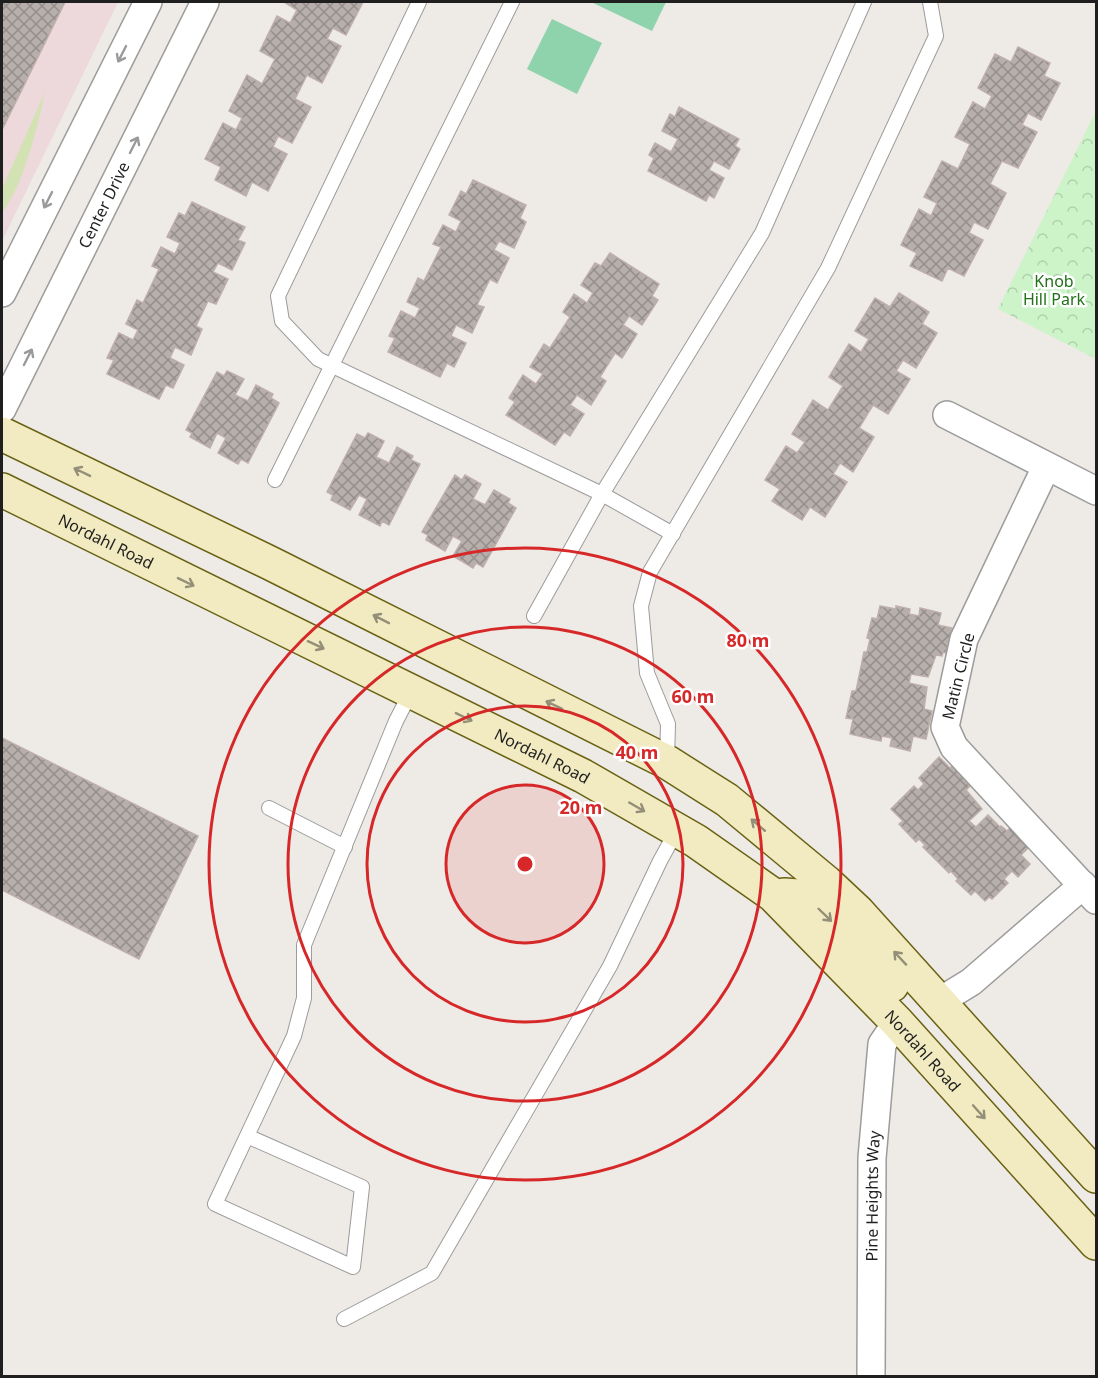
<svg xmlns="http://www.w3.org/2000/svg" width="1098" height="1378" font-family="'Noto Sans',sans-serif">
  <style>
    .commercial { fill: #edd8db }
    .grass { fill: #d3e2b2 }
    .park { fill: url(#park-crowns) }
    .pitch { fill: #8ed3ac }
    .building { fill: url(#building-cross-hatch); stroke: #beafaa; stroke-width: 1.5 }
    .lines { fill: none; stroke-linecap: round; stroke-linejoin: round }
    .service-casing { stroke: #9c9c9c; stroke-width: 16 }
    .minor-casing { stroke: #9c9c9c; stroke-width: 30 }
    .secondary-casing { stroke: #696213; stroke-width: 36 }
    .service { stroke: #fff; stroke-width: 14 }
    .minor { stroke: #fff; stroke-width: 27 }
    .secondary { stroke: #f2ebc1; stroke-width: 33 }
    .oneway { stroke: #9a9a9a }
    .oneway2 { stroke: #938f78 }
    .ring { fill: none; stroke: #d62828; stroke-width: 3 }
    .labels { text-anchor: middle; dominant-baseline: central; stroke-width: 5; stroke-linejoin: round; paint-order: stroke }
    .street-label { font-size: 16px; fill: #1f1f1f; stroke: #fff }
    .park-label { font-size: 16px; fill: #22701a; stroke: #fff }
    .centre { fill: #d62828; stroke: #fff; stroke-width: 3 }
    .ring-label { font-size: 18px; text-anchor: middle; font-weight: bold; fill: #d62828; stroke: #fff; stroke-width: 5; stroke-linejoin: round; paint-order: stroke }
  </style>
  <defs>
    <pattern id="park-crowns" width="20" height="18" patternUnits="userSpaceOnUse" patternTransform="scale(1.5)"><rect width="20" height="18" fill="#cdf3c9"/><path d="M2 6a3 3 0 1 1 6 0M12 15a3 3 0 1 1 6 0" fill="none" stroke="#b0d0ac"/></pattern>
    <pattern id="building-cross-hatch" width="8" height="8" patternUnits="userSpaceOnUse" patternTransform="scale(1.5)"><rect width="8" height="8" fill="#b7afac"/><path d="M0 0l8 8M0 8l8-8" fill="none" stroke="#948e8b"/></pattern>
  </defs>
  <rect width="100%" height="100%" fill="#eeeae6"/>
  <!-- commercial -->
  <polygon class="commercial" points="2,2 118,2 2,241"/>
  <!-- grass -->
  <path class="grass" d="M45,92C38,125 23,187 2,212V189Z"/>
  <!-- park -->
  <polygon class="park" points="1096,111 1096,359 998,309"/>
  <!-- pitch -->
  <g class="pitch">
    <polygon points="591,2 666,2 652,31"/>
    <polygon points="552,19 602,43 577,94 527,69"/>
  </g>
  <!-- building -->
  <g class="building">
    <polygon points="2,2 65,2 2,130"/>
    <polygon points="284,2 363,2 346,35 333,28 327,39 341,46 322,83 307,75 295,99 311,107 292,143 278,136 273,147 287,154 268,191 252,182 246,196 215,180 221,167 205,159 223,123 236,130 242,118 229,111 247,75 262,84 275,59 260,51 277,16 290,23 297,10"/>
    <polygon points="1018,47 1050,63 1044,76 1060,83 1041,120 1028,113 1022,125 1037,132 1018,168 1002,161 990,184 1006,193 988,229 974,222 969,233 983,240 964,276 948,268 942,281 910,266 917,253 901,245 919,209 931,216 937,203 924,197 942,161 958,169 970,144 955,137 973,102 985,109 992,96 978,88 995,54 1011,62"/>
    <polygon points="679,107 739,139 735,146 740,149 729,169 714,161 709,170 724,178 714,198 709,195 706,201 648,171 654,158 649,155 655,143 671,152 678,139 662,131 670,114 675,117"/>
    <polygon points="473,180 526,205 520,218 526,222 514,248 499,241 494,250 509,258 497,283 490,279 477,305 484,307 472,333 456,325 451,336 466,343 454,367 447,363 440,377 388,352 395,338 389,336 401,311 415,318 420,308 407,302 418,278 424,281 441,247 433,244 443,225 456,232 461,221 449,215 461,191 466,194"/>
    <polygon points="192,202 245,227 238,240 245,243 232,270 218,263 213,272 228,279 216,304 208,301 196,326 202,329 191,355 175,347 170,358 184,365 173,388 166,385 159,399 107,374 114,360 107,358 119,333 133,340 138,330 126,324 137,300 143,303 159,269 152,266 161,247 175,254 180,243 167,237 179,213 185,216"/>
    <polygon points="610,253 659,284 652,296 658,300 642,325 629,316 623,325 637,334 622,358 615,353 600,377 606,381 591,405 577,395 570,405 584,414 570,436 564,432 555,445 506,415 515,402 509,398 523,375 536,384 543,374 530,367 544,344 550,348 570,317 563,312 574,294 587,303 593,293 581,285 595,263 601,266"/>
    <polygon points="899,293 929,312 922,324 937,333 916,368 903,360 896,371 910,379 888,414 873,405 859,428 874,437 853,472 840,463 833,474 847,482 825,517 810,507 802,520 772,501 780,489 765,480 786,446 797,453 805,442 792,434 813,400 828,410 843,386 829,377 849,344 861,352 869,339 855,331 875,298 890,307"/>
    <polygon points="227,371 244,379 235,395 248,401 256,385 273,394 271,398 279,403 248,463 241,459 238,464 218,453 226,438 217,433 210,448 190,437 192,433 186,430 217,372 224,376"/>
    <polygon points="368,433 384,441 376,457 389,463 397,447 413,456 411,460 420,464 389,525 382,521 380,526 359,515 367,499 359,495 350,510 331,500 333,495 327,492 357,434 365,438"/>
    <polygon points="455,475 462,480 465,475 481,484 473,499 485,505 494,490 510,499 508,503 516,508 483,567 476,563 473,568 453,556 462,541 453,536 445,551 426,540 428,535 422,532"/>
    <polygon points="880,606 896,609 896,606 910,609 909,614 919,616 920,608 941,613 938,625 952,628 946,653 943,652 942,656 936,655 928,677 911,674 909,683 927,687 924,709 932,711 926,739 913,736 910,751 890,746 892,738 882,736 881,741 850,734 853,719 846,718 852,691 856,691 864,652 867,652 870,639 867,638 872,618 877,619"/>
    <polygon points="2,738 198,836 139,959 2,890"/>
    <polygon points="939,757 950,768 953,765 969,781 967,783 970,786 966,790 982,809 969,821 976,827 988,815 1000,827 1001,826 1007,831 1011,827 1031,845 1021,855 1030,864 1018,877 1012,871 1004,879 1008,883 992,899 989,897 985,901 975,891 971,895 956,881 958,879 951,871 949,873 923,847 925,845 919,839 916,842 899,824 903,821 891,809 914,786 918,790 924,784 919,778"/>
  </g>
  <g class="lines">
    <!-- service casing -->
    <g class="service-casing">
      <g id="service">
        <polyline points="419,2 278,296 282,321 318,359 602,494 762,233 864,2"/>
        <polyline points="275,480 512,2"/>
        <polyline points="534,616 602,494 673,534"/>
        <polyline points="667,761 668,724 647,673 641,606 650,572 828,268 936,36 930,2"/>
        <polyline points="269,808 345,847"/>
        <polyline points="247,1136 362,1187 353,1267 215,1204 294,1036 304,998 304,945 396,721 411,692"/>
        <polyline points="344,1319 432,1273 610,966 660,861 677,830"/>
      </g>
    </g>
    <!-- minor casing -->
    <g class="minor-casing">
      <g id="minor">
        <polyline points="2,293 148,2"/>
        <path id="s1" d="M2,409L205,2"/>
        <polyline points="947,415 1096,491"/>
        <polyline points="1046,467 964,639 945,727 954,747 1096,900"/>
        <polyline points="940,1001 971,982 1083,885"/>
        <path id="s2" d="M871,1376L872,1158L882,1044L897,1022"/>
      </g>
    </g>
    <!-- secondary casing -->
    <g class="secondary-casing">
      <g id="secondary">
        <polyline points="2,434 270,563 667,762 727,800 826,882 858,912 1096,1176"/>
        <path id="s3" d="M2,490L583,776L696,841L773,895L897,1022L1096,1243"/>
        <polyline points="784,895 798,896 818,908 892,985"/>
      </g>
    </g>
    <!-- service -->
    <use href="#service" class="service"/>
    <!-- minor -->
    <use href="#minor" class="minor"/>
    <!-- secondary -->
    <use href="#secondary" class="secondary"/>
  </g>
  <!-- one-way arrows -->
  <defs><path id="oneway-shaft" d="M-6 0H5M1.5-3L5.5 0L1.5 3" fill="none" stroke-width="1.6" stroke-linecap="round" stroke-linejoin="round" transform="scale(1.5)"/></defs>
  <g class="oneway">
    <use href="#oneway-shaft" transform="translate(122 54) rotate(117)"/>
    <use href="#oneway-shaft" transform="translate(134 145) rotate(-63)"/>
    <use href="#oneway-shaft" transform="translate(48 200) rotate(117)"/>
    <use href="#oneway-shaft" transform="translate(28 357) rotate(-63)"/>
  </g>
  <g class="oneway2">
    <use href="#oneway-shaft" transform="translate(82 472) rotate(-154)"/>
    <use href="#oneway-shaft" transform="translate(186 582) rotate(26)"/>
    <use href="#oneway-shaft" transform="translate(381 619) rotate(-153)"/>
    <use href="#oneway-shaft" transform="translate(316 645) rotate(25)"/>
    <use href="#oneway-shaft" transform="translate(554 705) rotate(-154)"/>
    <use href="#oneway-shaft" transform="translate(464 717) rotate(26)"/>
    <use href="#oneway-shaft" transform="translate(637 807) rotate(30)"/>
    <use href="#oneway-shaft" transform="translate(758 825) rotate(-140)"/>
    <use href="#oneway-shaft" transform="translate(825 915) rotate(44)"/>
    <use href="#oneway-shaft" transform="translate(900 958) rotate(-133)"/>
    <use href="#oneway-shaft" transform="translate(979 1112) rotate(48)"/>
  </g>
  <!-- distance rings -->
  <circle cx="525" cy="864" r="79" fill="#d62828" fill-opacity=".12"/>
  <g class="ring">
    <circle cx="525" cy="864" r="79"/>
    <circle cx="525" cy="864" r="158"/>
    <circle cx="525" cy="864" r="237"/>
    <circle cx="525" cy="864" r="316"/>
  </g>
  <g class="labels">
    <!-- street labels -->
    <g class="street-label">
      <text stroke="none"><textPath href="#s1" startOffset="228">Center Drive</textPath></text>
      <text stroke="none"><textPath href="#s3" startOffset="116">Nordahl Road</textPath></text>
      <text transform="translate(958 676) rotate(-76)">Matin Circle</text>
      <text stroke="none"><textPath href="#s3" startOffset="602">Nordahl Road</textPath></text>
      <text stroke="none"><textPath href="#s3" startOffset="1088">Nordahl Road</textPath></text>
      <text stroke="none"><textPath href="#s2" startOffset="180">Pine Heights Way</textPath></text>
    </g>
    <!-- park labels -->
    <g class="park-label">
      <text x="1054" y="281">Knob<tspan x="1054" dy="18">Hill Park</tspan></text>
    </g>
  </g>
  <circle cx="525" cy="864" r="9" class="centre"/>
  <g class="ring-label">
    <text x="748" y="647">80 m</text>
    <text x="693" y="703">60 m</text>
    <text x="637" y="759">40 m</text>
    <text x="581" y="814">20 m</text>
  </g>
  <!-- border -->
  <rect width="1098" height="1378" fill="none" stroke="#1f1f1f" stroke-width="6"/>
</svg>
